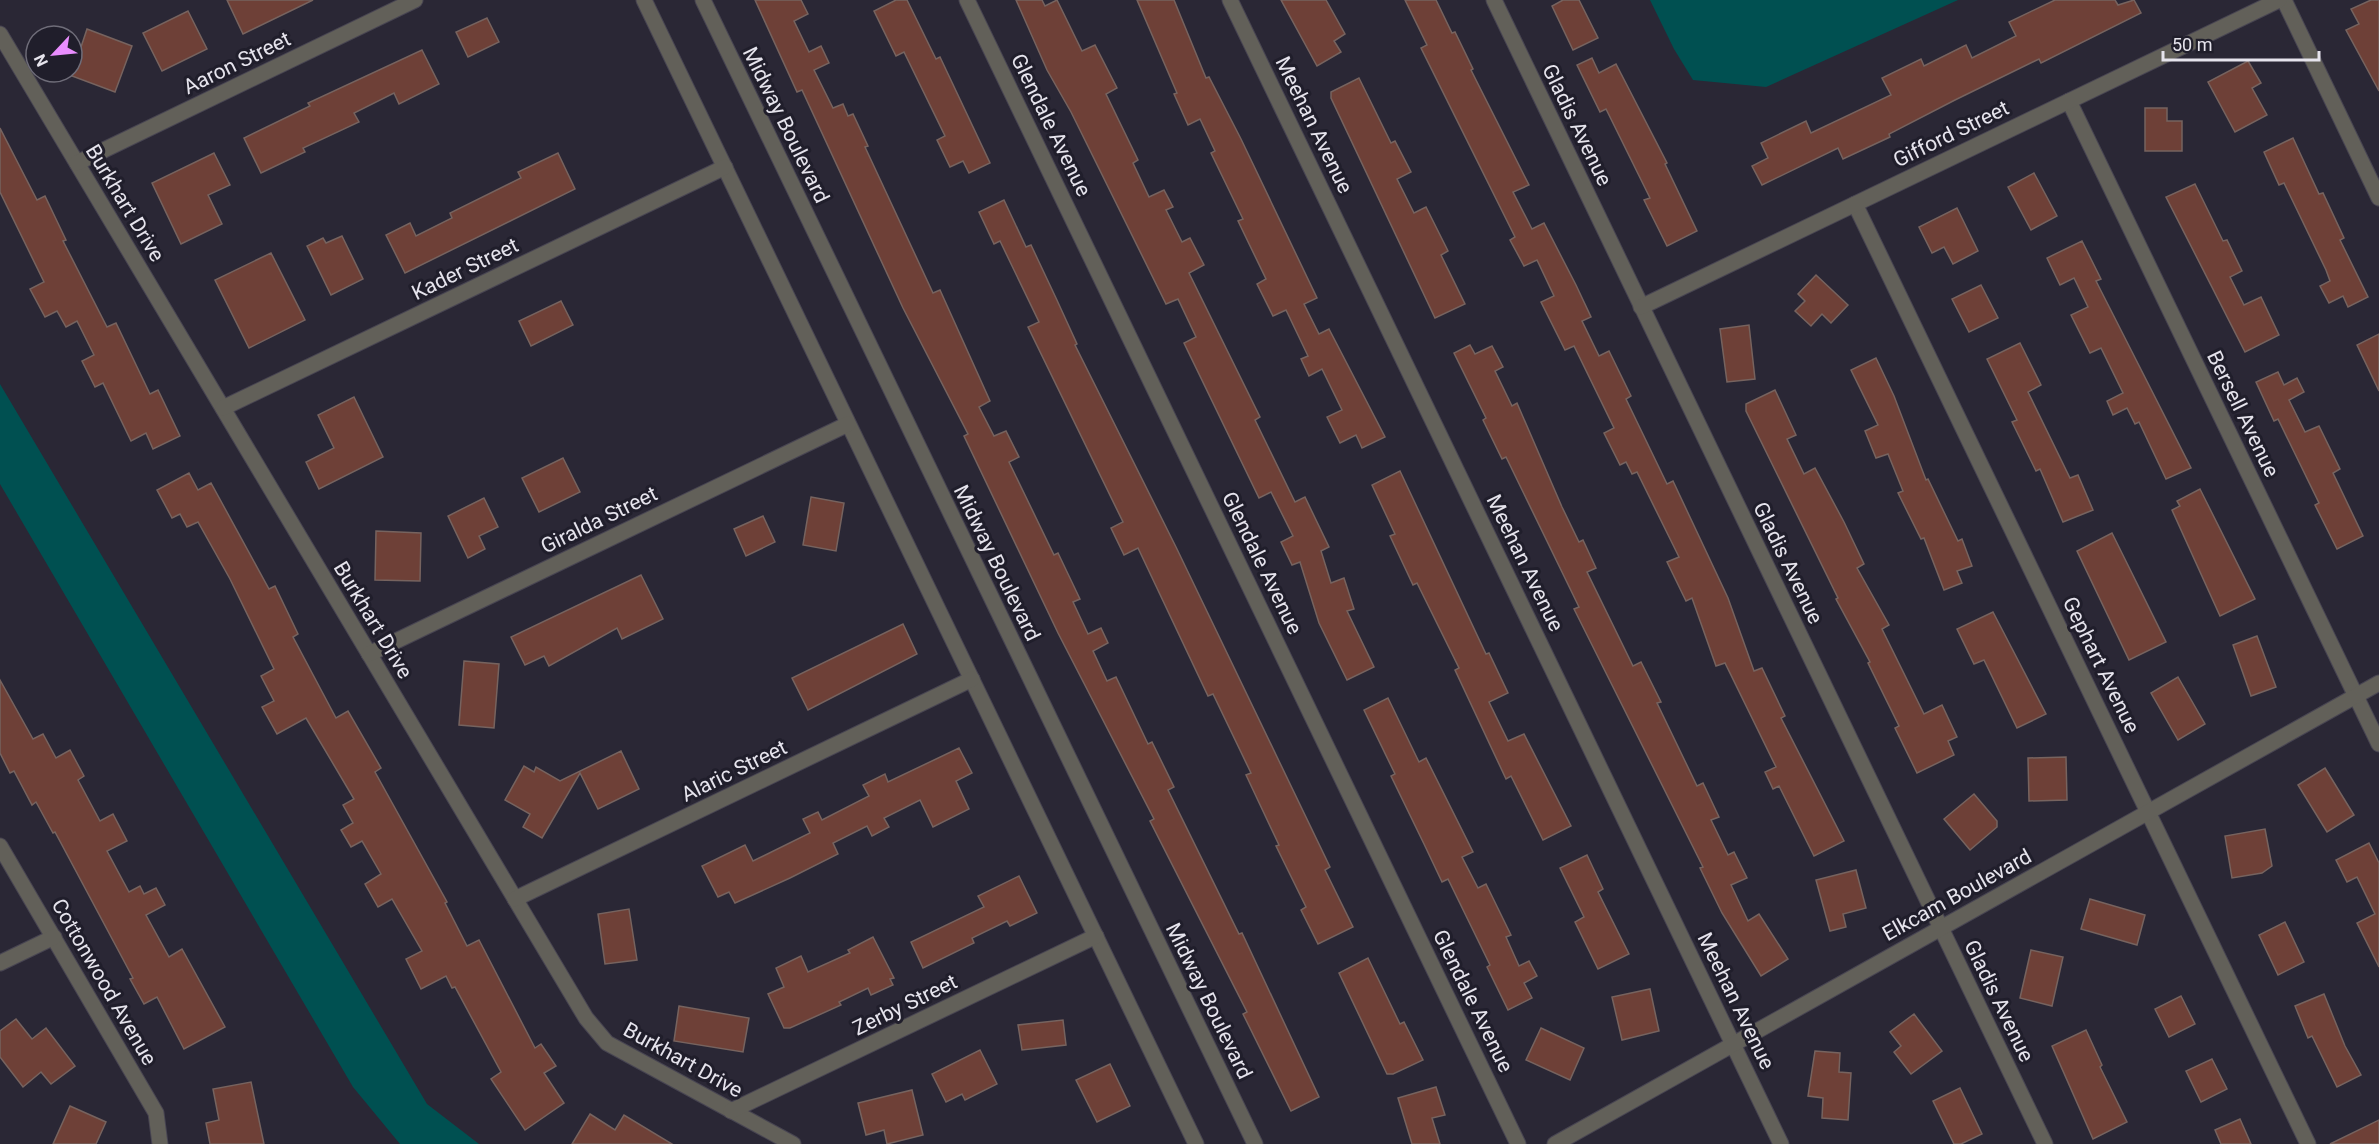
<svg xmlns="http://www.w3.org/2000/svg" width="2379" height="1144" font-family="Roboto,sans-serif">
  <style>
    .water { fill: #005051 }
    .building { fill: #6e4037; stroke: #76635f; stroke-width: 1.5 }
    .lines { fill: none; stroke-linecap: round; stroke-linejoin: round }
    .minor-casing { stroke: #484552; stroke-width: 17 }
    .minor { stroke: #626059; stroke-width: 15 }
    .labels { text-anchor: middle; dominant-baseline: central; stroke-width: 6; stroke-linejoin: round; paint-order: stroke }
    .street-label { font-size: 21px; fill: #e6e4ed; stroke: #201e2b }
  </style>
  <rect width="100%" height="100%" fill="#2a2735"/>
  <!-- water -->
  <g class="water">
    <polygon points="1650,0 1958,0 1766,87 1693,80 1674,49"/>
    <polygon points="0,384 427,1104 479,1144 400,1144 353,1087 0,484"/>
  </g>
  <!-- building -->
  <g class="building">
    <polygon points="227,0 313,0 243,34"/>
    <polygon points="755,0 801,0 808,14 794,21 809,52 821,46 829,63 814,70 833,108 843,104 848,116 853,114 868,146 865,147 933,293 940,290 990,401 979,407 994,436 1006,431 1019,457 1009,462 1054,555 1058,553 1080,599 1073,602 1088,634 1101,628 1108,643 1093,651 1107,681 1116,677 1148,744 1152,742 1174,787 1168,790 1239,934 1242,933 1319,1097 1291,1111 1243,1014 1247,1012 1150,821 1154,819 1058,633 964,436 968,434 903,308 802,90 797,92"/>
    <polygon points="896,0 907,0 936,59 940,57 990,163 969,173 963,161 950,167 937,140 945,136 904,52 896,56 874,11"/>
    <polygon points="1016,0 1042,0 1045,6 1057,0 1082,51 1095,45 1117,88 1106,94 1138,160 1133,163 1149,197 1164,190 1173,207 1166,210 1182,242 1190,238 1204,265 1189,273 1260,417 1255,420 1295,502 1305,497 1329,547 1321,551 1331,583 1344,578 1354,609 1347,611 1374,667 1347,680 1319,623 1300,562 1292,565 1281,542 1293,536 1271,492 1259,498 1184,343 1196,337 1178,299 1166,304 1071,112 1047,70"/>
    <polygon points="1137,0 1174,0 1206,78 1209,77 1241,139 1317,298 1304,304 1319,334 1329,329 1385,437 1362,448 1356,435 1340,443 1327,417 1342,410 1322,369 1309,376 1301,359 1308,356 1286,310 1273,316 1257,284 1266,279 1238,221 1243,219 1211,153 1215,151 1200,119 1188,125 1174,94 1177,93"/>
    <polygon points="1281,0 1326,0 1345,34 1334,41 1341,52 1317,66"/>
    <polygon points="1405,0 1436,0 1452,33 1455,32 1473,69 1471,70 1529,185 1513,192 1532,229 1544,223 1576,285 1591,317 1582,321 1599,356 1609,351 1631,396 1626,399 1667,484 1673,481 1728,598 1754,671 1762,668 1785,716 1781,718 1844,841 1814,856 1779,786 1773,789 1765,772 1776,767 1725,663 1716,666 1692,598 1686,601 1667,562 1679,557 1637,472 1632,474 1626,462 1620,465 1604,433 1614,428 1574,346 1565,350 1541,302 1554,296 1537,260 1524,266 1510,240 1515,237 1421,48 1427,45"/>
    <polygon points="1563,0 1579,0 1598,38 1573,50 1552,6"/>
    <polygon points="2055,0 2115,0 2118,5 2134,0 2141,13 2041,63 2039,59 1955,100 1889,134 1890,137 1843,159 1838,148 1762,185 1752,166 1768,158 1761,143 1806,121 1811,133 1891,95 1882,78 1921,59 1924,66 1966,45 1972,58 2016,36 2009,22"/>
    <polygon points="2371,0 2379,0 2379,91 2346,30 2359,24 2351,9"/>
    <polygon points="188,11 207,49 162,71 143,33"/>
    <polygon points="487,18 499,42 468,57 456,32"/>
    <polygon points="87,29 132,46 115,92 72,76 72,47 80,50"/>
    <polygon points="422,50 439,84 399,104 394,93 354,113 359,122 303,148 305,152 261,173 244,138 310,106 308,103"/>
    <polygon points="1592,58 1599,73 1616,64 1667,163 1665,164 1697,231 1667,246 1644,200 1650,198 1606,109 1600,112 1577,65"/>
    <polygon points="2248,61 2261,83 2252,88 2267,115 2235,132 2208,82"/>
    <polygon points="1359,78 1391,143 1395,141 1411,172 1397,179 1414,213 1426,207 1448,251 1441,255 1465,304 1435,318 1331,98 1331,92"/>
    <polygon points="2145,108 2167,108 2167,121 2182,121 2182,151 2145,151"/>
    <polygon points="0,128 37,200 45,196 66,240 63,241 107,327 116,323 150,394 158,390 180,436 153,449 146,433 131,441 103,383 95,387 82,361 94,355 77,321 66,327 57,311 45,317 30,289 44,282 0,192"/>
    <polygon points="2293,138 2319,194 2323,193 2344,238 2340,240 2368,297 2348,307 2343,296 2329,303 2320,286 2330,281 2326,270 2284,183 2279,185 2264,152"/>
    <polygon points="214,153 230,185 208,195 222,224 181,244 152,183"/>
    <polygon points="558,153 575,189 405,273 386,235 410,223 416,236 452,218 450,213 521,178 518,172"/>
    <polygon points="2034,173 2057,216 2031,230 2008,187"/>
    <polygon points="2195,184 2223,241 2227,240 2242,271 2230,277 2244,305 2261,297 2279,335 2245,352 2166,197"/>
    <polygon points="1004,200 1026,247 1031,245 1056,298 1077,344 1075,345 1176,547 1330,867 1325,870 1353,927 1318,944 1301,910 1306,907 1276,846 1279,845 1246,775 1251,773 1213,694 1208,696 1138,548 1124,555 1111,528 1123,522 1028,327 1039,322 1000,241 994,244 979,212"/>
    <polygon points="1957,208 1978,251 1953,264 1944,247 1932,253 1919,227"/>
    <polygon points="342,236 363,279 331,295 307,246 323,238 326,243"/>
    <polygon points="2082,241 2101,279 2096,281 2191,468 2166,479 2139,422 2135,424 2127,408 2113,415 2107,401 2123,393 2101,348 2090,353 2071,315 2088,307 2074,278 2060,285 2047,258"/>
    <polygon points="271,253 305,320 249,348 215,280"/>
    <polygon points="1816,275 1848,305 1831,323 1822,314 1811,326 1795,311 1805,301 1798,294"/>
    <polygon points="1981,285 1998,318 1969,332 1952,299"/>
    <polygon points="561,301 573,325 531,346 519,321"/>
    <polygon points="1749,325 1755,379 1727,382 1720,329"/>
    <polygon points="2379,334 2379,391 2357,345"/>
    <polygon points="2020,343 2041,385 2028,392 2070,478 2078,475 2093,510 2063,522 2040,469 2036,471 2012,422 2017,420 1987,359"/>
    <polygon points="1470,345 1475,354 1492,346 1503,367 1495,371 1512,406 1517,403 1562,507 1579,542 1583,540 1596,568 1587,572 1633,666 1641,662 1661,702 1657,703 1697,786 1703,783 1719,817 1711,820 1728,855 1734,852 1747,878 1731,885 1748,921 1759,914 1788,959 1761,976 1722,913 1700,868 1703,867 1574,609 1579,607 1506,457 1502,459 1483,420 1486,418 1454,353"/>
    <polygon points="1876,358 1894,396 1926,480 1928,479 1958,541 1962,539 1972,566 1957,571 1962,583 1944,590 1924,538 1921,539 1898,493 1903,491 1888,454 1876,458 1865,431 1878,425 1851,370"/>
    <polygon points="2278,372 2284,385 2297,378 2304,392 2289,400 2305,432 2319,426 2340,469 2333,473 2363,536 2337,549 2315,505 2319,503 2278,419 2274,421 2256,382"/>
    <polygon points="1775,390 1796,435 1787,439 1804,474 1815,468 1844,522 1864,564 1857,568 1889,625 1882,629 1924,714 1942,705 1957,737 1948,741 1954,755 1917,773 1895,728 1899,726 1868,663 1870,662 1836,599 1838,598 1746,411 1746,404"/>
    <polygon points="354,397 383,457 319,489 306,462 334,448 318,415"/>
    <polygon points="563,458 580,492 539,512 522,478"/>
    <polygon points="1400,471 1486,654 1489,653 1508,693 1489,702 1508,741 1524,734 1571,826 1543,840 1511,776 1506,779 1455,670 1459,668 1417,583 1413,585 1390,536 1395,534 1372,485"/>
    <polygon points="189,473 198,490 211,483 269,589 275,586 298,634 293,637 336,718 348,711 381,768 375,772 447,902 445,903 467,946 479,940 535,1048 541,1044 556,1066 544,1073 564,1103 525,1130 491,1079 501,1072 455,987 452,988 446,976 421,989 406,959 422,951 392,899 378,907 365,884 381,874 362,841 351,847 341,830 353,823 343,805 354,799 306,718 277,734 262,707 274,701 261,676 274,669 230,579 198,522 187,527 180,514 172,518 157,490"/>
    <polygon points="2200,489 2255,599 2220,616 2172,510 2180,506 2177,501"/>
    <polygon points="811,497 844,503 836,551 803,545"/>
    <polygon points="484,498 498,527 479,536 485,549 468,558 448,516"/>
    <polygon points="763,516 775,542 746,556 734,529"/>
    <polygon points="376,531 421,533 420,581 375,580"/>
    <polygon points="2112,533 2166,642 2129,660 2077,551"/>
    <polygon points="641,575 663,619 622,639 617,628 549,666 544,656 525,665 511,637"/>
    <polygon points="1993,612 2046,714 2017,728 1984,660 1974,664 1957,629"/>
    <polygon points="903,624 917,654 808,710 792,678"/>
    <polygon points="2257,636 2276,687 2251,696 2233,645"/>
    <polygon points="464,661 499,664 494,728 459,725"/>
    <polygon points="2178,677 2205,724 2178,740 2151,693"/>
    <polygon points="0,680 33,739 43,734 56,758 70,750 84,776 78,780 100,821 113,814 127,841 107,851 129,892 140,886 144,894 156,888 165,905 146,915 169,957 182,949 225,1027 184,1049 157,997 144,1004 130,979 133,978 55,832 53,833 36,802 32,805 14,771 10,773 0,753"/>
    <polygon points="1388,698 1419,762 1426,758 1473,852 1462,857 1478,888 1486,884 1511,935 1506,937 1519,966 1529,961 1537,976 1524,983 1532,998 1508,1010 1487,967 1490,965 1448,879 1442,882 1424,844 1391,776 1395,774 1364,710"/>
    <polygon points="959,748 972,773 956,781 969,809 933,827 920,800 884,818 889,827 872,836 867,826 833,843 838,854 790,878 735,903 729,892 718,897 702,866 745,845 753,861 810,833 803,819 818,812 822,820 869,796 863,785 885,774 888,782"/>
    <polygon points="621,751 639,789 598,809 580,773 542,838 523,827 530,814 505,800 524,766 534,772 536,767 560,781"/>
    <polygon points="2066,757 2067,800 2029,801 2028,758"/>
    <polygon points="2325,768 2354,815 2327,832 2298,785"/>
    <polygon points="1974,794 1997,821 1997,827 1970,850 1944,819"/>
    <polygon points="2265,829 2272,866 2262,873 2232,878 2225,836"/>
    <polygon points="2369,843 2379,863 2379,967 2357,923 2375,914 2357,877 2347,882 2336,860"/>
    <polygon points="1587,855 1603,889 1598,892 1629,954 1598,969 1575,922 1584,917 1560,868"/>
    <polygon points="1856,870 1866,908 1843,914 1846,927 1830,931 1816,880"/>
    <polygon points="1019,876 1037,913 1010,926 1007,921 972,938 974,943 923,968 911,942 984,907 978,896"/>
    <polygon points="2090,899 2145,915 2137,945 2081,929"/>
    <polygon points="629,909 637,960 605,964 598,914"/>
    <polygon points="2285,922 2304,962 2278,975 2259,935"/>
    <polygon points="873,937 894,978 890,979 893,985 871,995 868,988 839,1002 841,1005 790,1028 784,1028 768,994 784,987 776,968 801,956 808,972 850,953 848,950"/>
    <polygon points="2031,950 2063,957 2052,1006 2020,998"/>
    <polygon points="1368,958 1400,1024 1404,1022 1423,1060 1393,1074 1387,1074 1339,973"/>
    <polygon points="1650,989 1659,1031 1622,1040 1612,997"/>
    <polygon points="2324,994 2345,1046 2361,1075 2337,1087 2312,1036 2308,1038 2295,1006"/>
    <polygon points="2181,996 2195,1024 2169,1037 2155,1009"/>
    <polygon points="679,1006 749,1018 743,1052 674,1041"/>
    <polygon points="1914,1014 1942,1051 1911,1074 1894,1052 1901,1046 1890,1032"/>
    <polygon points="16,1019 32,1039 46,1028 75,1066 51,1084 41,1072 23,1087 0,1057 0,1031"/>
    <polygon points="1063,1020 1066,1045 1022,1050 1018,1025"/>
    <polygon points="1541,1028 1584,1048 1570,1080 1526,1060"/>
    <polygon points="2086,1030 2102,1065 2100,1067 2127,1122 2093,1139 2052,1046"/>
    <polygon points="980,1050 997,1084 965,1100 962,1094 946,1102 932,1074"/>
    <polygon points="1815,1051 1840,1053 1839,1072 1851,1073 1848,1120 1822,1118 1823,1098 1808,1096"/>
    <polygon points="2212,1059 2227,1089 2201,1102 2186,1071"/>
    <polygon points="1110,1064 1130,1106 1097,1122 1076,1080"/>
    <polygon points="251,1082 264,1144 210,1144 206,1123 219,1120 213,1089"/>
    <polygon points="1436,1087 1445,1115 1432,1118 1440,1144 1412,1144 1398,1098"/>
    <polygon points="1960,1088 1982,1134 1961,1144 1954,1144 1933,1101"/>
    <polygon points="912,1090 923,1135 887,1144 884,1130 866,1135 858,1103"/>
    <polygon points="70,1106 106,1122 96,1144 53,1144"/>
    <polygon points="590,1114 615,1130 624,1115 672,1144 572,1144"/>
    <polygon points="2240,1119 2251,1144 2221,1144 2215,1130"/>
    <polygon points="2379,1120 2379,1144 2330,1144"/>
  </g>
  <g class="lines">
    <!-- minor casing -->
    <g class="minor-casing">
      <g id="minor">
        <polyline points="644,0 1196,1144"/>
        <polyline points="703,0 1255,1144"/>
        <polyline points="967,0 1518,1144"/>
        <polyline points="1230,0 1781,1144"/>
        <polyline points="1494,0 2045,1144"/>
        <polyline points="2284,0 2379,198"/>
        <polyline points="0,34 586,1018 607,1043 793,1144"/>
        <polyline points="2069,101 2379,744"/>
        <polyline points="77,163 415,0"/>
        <polyline points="1855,204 2308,1144"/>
        <polyline points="1641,307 2279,0"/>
        <polyline points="223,408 725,167"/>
        <polyline points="369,654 848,424"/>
        <polyline points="0,846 156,1113 160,1144"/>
        <polyline points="515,899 972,679"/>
        <polyline points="0,963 54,937"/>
        <polyline points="731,1111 1096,936"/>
        <polyline points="1555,1144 2379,683"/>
      </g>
    </g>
    <!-- minor -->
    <use href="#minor" class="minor"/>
  </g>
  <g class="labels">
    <!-- street labels -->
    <g class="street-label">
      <text transform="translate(237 63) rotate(-26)">Aaron Street</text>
      <text transform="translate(786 125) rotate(64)">Midway Boulevard</text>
      <text transform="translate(1051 125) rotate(64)">Glendale Avenue</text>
      <text transform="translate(1314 125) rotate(64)">Meehan Avenue</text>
      <text transform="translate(1577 125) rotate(64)">Gladis Avenue</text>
      <text transform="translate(1951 134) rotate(-26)">Gifford Street</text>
      <text transform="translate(125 203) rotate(59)">Burkhart Drive</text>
      <text transform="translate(465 269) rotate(-26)">Kader Street</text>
      <text transform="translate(2243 414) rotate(64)">Bersell Avenue</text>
      <text transform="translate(599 520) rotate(-26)">Giralda Street</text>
      <text transform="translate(997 563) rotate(64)">Midway Boulevard</text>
      <text transform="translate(1262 563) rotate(64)">Glendale Avenue</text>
      <text transform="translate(1525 563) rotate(64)">Meehan Avenue</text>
      <text transform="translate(1788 563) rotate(64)">Gladis Avenue</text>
      <text transform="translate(373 620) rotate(59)">Burkhart Drive</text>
      <text transform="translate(2101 665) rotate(64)">Gephart Avenue</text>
      <text transform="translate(734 771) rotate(-26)">Alaric Street</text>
      <text transform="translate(1957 895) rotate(-29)">Elkcam Boulevard</text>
      <text transform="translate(104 982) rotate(60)">Cottonwood Avenue</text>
      <text transform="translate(1209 1001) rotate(64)">Midway Boulevard</text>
      <text transform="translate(1473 1001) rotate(64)">Glendale Avenue</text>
      <text transform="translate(1736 1001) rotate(64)">Meehan Avenue</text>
      <text transform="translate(1999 1001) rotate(64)">Gladis Avenue</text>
      <text transform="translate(905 1005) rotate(-26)">Zerby Street</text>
      <text transform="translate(683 1060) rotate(29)">Burkhart Drive</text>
    </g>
  </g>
  <!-- north arrow -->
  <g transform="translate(54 54) rotate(244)"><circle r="28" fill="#201e2b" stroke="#6f6d79" stroke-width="1.5"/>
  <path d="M0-4.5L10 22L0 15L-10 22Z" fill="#e98dfe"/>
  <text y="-9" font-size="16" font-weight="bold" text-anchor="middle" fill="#e6e4ed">N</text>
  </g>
  <!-- scale -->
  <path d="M2163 51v9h156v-9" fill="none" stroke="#e6e4ed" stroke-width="3"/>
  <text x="2172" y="51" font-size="18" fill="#e6e4ed" stroke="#201e2b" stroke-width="4.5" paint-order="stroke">50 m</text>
</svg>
